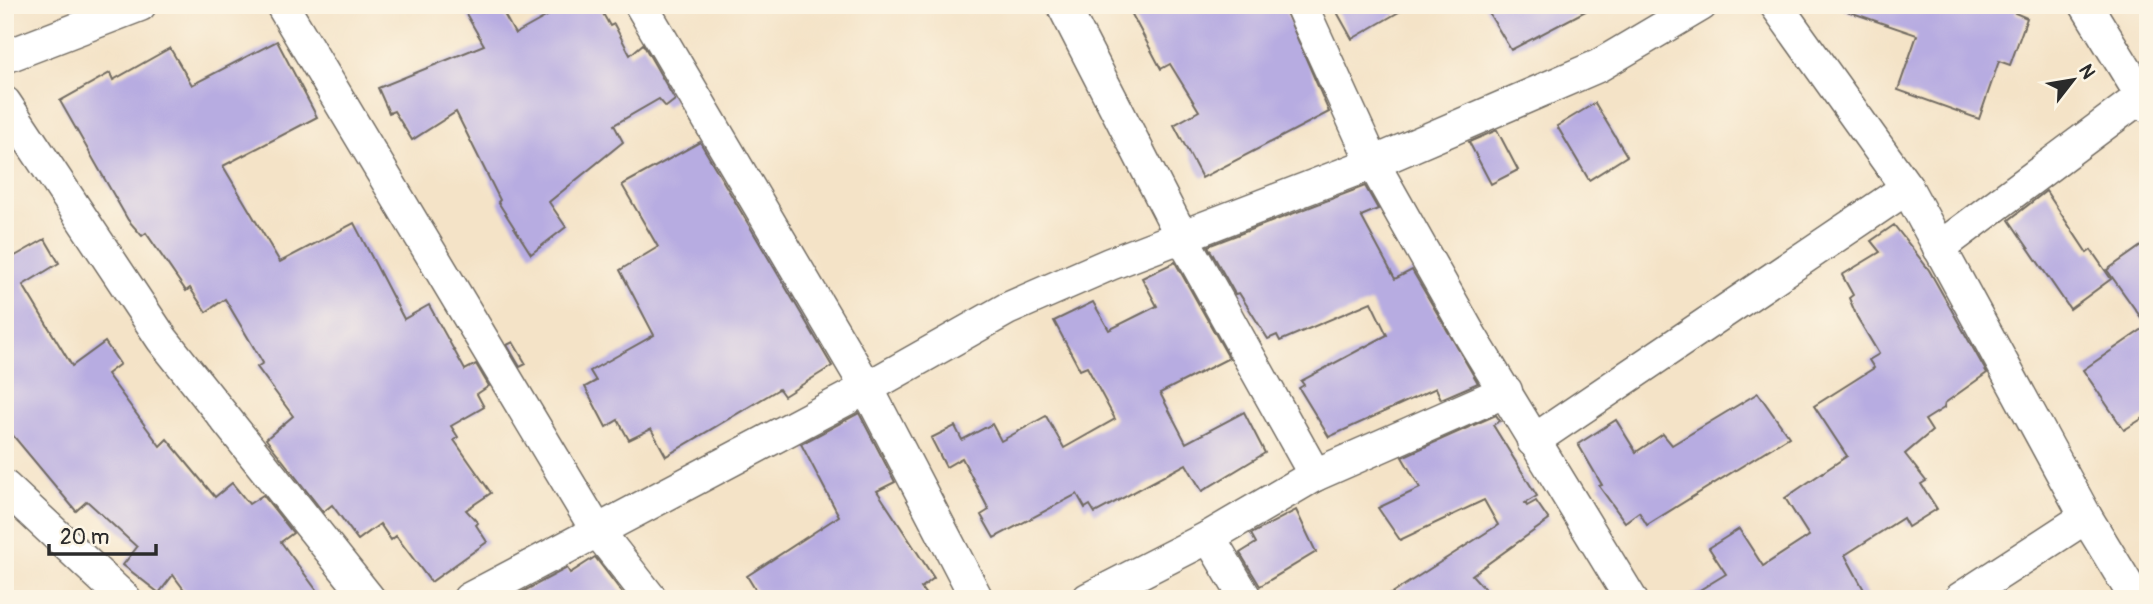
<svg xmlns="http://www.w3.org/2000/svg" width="2153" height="604" font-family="Pangolin,sans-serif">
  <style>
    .building { fill: #b7ace1 }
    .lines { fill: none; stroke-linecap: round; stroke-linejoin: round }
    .street-casing { stroke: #716b62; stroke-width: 35 }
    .street { stroke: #fff; stroke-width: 32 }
  </style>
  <rect width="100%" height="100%" fill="#fcf5e5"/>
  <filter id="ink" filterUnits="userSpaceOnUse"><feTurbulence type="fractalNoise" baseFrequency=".0143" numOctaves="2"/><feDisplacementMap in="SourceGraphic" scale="14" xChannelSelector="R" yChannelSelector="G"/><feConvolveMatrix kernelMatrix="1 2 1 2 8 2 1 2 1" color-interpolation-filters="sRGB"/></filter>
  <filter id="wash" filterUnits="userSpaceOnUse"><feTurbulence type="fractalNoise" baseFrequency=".00686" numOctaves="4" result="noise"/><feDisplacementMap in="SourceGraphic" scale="28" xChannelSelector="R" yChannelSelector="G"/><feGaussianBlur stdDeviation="1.57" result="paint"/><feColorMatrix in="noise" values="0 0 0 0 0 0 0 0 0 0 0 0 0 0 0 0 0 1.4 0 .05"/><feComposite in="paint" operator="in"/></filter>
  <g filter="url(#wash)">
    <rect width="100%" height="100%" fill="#f4e3c7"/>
    <g id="blocks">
      <!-- building -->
      <g class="building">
        <polygon points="461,5 499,5 515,34 567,5 598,5 610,26 614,24 630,55 643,44 675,100 666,107 659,99 614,125 623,142 549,202 566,227 531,254 498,202 500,200 456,112 412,140 394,111 389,113 378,88 484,45"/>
        <polygon points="1127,5 1283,5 1329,112 1202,178 1174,125 1199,111 1170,64 1161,69"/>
        <polygon points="1333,5 1411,5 1352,39"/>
        <polygon points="1484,5 1597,5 1511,50"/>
        <polygon points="1845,5 2019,5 2015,13 2027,18 2010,65 1999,61 1979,119 1898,90 1917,35 1844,10"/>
        <polygon points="277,41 317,117 223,166 280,262 354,223 404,319 429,305 465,370 476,364 489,386 477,394 484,407 451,426 458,437 454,440 491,493 466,510 478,523 476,525 487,542 431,582 396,536 391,540 380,524 358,540 332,505 323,512 266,439 293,416 257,367 263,363 225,299 206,312 190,288 186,291 146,233 142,236 128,220 60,101 110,73 113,80 170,48 192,85"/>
        <polygon points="1595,103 1627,156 1589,180 1557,126"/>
        <polygon points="1497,130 1518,170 1491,184 1469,142"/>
        <polygon points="700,142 832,366 784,396 779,389 666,456 651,429 629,440 618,420 606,427 585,387 596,381 590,371 654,335 620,270 658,247 622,185"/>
        <polygon points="1365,186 1378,209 1361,216 1395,279 1412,270 1478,383 1441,399 1436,388 1329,437 1299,388 1304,385 1301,381 1387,335 1371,302 1280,341 1277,335 1268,339 1239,293 1235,294 1208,246"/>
        <polygon points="2046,191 2087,253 2091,250 2111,279 2070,309 2009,220"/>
        <polygon points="1894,225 1929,270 1987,373 1945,403 1944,408 1925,420 1932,431 1905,454 1926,481 1921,484 1937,509 1908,527 1903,518 1845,555 1869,599 1685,599 1726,574 1709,548 1739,529 1763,566 1809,536 1785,498 1847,456 1814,406 1874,368 1869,360 1879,354 1857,317 1849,298 1853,295 1842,275 1880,252 1871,241"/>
        <polygon points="45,239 59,263 23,285 72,366 105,342 120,364 107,374 160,446 167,439 215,497 232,483 249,504 263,495 293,533 281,542 323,599 191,599 173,575 159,593 123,565 137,547 87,501 76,511 5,426 5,255 8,260"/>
        <polygon points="2148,241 2148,415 2124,430 2083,370 2147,326 2107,270"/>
        <polygon points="1175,262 1229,358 1160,393 1186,443 1244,412 1265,453 1202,491 1186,464 1095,513 1090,505 1085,508 1077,494 994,538 981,515 989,510 962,458 946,467 931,438 955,426 962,440 992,424 1001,441 1046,416 1064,448 1115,419 1087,367 1080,370 1054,321 1093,302 1109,330 1157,306 1142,278"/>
        <polygon points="513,342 526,364 520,367 507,345"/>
        <polygon points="1758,393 1789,437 1647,525 1639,512 1625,522 1599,486 1602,485 1578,444 1616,420 1636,452 1663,434 1672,445"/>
        <polygon points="859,413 895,482 877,491 934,578 921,588 929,599 761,599 747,576 839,516 801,444"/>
        <polygon points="1496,415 1500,421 1493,425 1537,496 1525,503 1527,506 1536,501 1549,520 1472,575 1494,599 1383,599 1498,525 1484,500 1400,540 1378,508 1420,488 1402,457"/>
        <polygon points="1296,510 1316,552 1260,586 1240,553 1256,543 1251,534"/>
        <polygon points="595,557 627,599 509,599 567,568 570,573"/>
      </g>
    </g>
  </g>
  <g filter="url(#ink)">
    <use href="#blocks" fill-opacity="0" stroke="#716b62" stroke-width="2"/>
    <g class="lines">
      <!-- street casing -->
      <g class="street-casing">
        <g id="street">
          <polyline points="282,5 596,529 651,599"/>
          <polyline points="641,5 867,388 977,599"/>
          <polyline points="1063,5 1182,237 1315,475"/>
          <polyline points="1301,5 1373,163 1470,335 1631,599"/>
          <polyline points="1776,5 1907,188 2086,517 2136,599"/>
          <polyline points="2086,5 2148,106"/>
          <polyline points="5,57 140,5"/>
          <polyline points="5,103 162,339 369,599"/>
          <polyline points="1939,248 2142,96"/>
          <polyline points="1533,441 1907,188"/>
          <polyline points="5,487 125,599"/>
          <polyline points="1209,537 1246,599"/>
          <polyline points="469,599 867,388 1007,309 1110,264 1373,163 1598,66 1701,5"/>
          <polyline points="1088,599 1209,537 1315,475 1506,391"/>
          <polyline points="1960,599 2086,517"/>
        </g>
      </g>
      <!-- street -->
      <use href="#street" class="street"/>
    </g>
  </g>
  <!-- margin -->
  <rect width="2153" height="604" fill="none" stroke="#fcf5e5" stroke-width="28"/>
  <!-- north arrow -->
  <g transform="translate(2073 80) rotate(59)" stroke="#fcf5e5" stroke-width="5" paint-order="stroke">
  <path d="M0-5L12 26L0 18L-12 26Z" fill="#2b2b2b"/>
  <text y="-10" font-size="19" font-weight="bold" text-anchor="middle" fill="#2b2b2b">N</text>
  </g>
  <!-- scale -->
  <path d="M49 544v10h107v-10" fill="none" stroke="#2b2b2b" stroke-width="3.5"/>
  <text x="60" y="544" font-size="21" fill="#2b2b2b" stroke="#fcf5e5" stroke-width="5" paint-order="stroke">20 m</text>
</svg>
